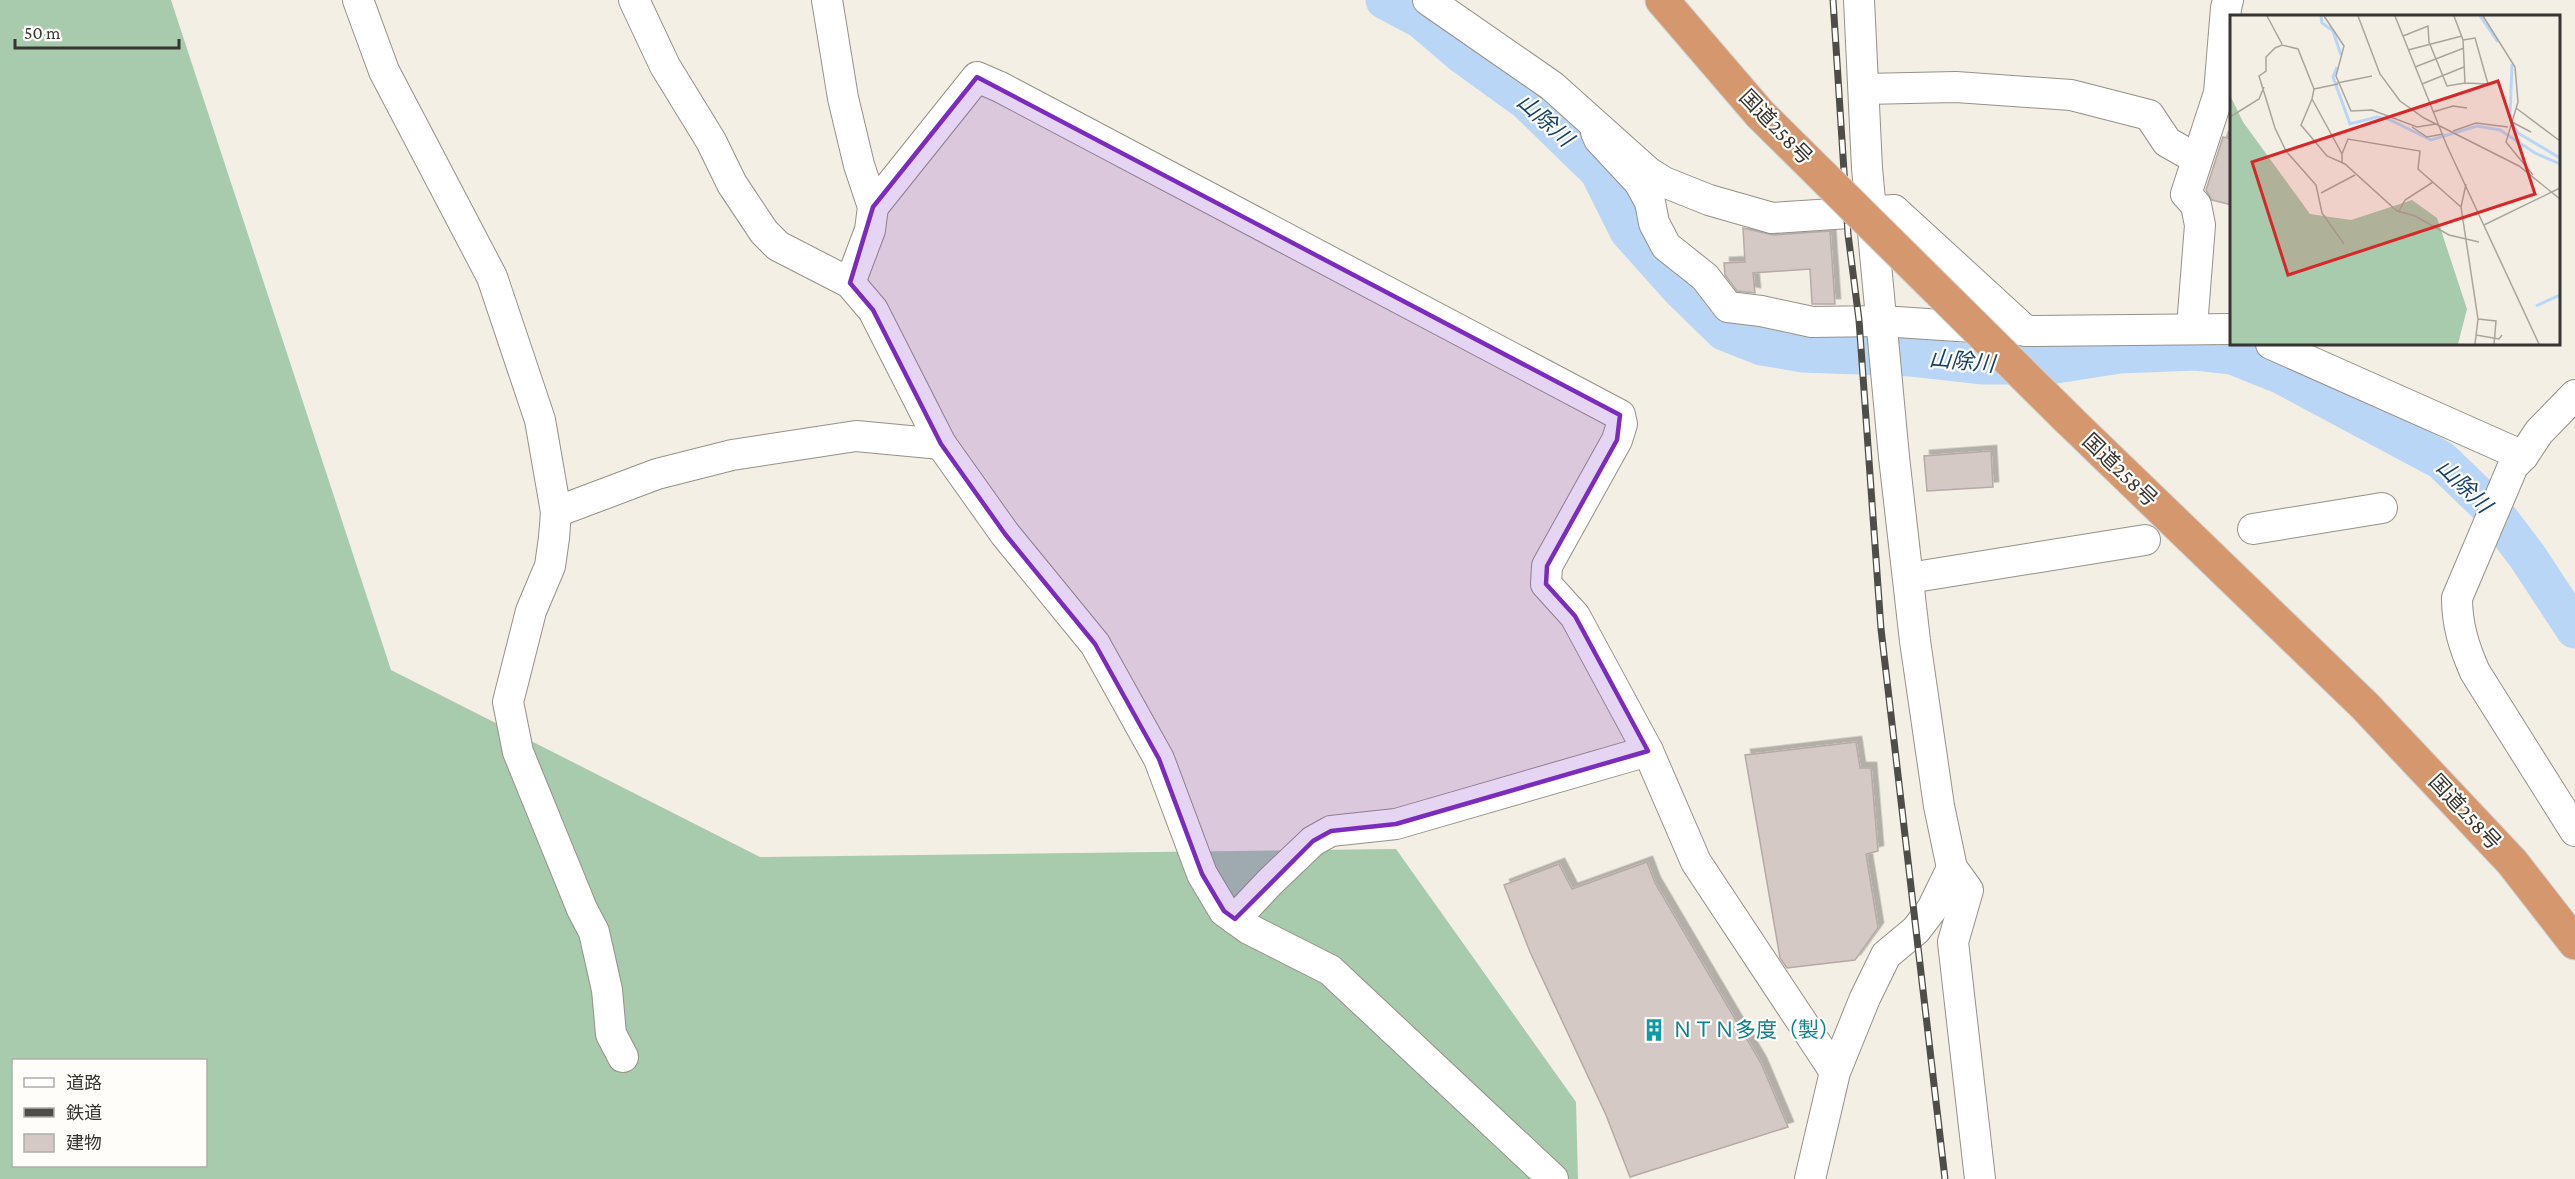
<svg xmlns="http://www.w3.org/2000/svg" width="2575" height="1179" font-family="'Crimson Pro','Noto Sans JP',serif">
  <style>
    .forest { fill: #a8caad; fill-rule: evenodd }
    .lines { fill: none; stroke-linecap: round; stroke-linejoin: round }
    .river { stroke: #b9d6f6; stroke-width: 39 }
    .building { fill: #d4c9c5; stroke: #b5aaa6; stroke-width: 1.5; filter: url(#shadow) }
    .minor-casing { stroke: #959188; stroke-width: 32 }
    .highway-casing { stroke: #cfcfce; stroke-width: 35 }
    .minor { stroke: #fff; stroke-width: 30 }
    .highway { stroke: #d5976d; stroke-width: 33 }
    .rail-casing { stroke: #4f4d48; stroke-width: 7 }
    .rail { stroke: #fefdf9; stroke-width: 4.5; stroke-dasharray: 14; stroke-linecap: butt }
    .highway-bridge-casing { stroke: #cfcfce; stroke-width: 35; stroke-linecap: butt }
    .highway-bridge { stroke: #d5976d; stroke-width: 33 }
    .marked { fill: #7b2cbf; fill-opacity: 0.2; stroke: #7b2cbf; stroke-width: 4.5; stroke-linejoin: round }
    .labels { text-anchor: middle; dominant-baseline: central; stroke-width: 4.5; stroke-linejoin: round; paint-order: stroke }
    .street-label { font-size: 21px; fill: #373531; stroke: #fefdf9 }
    .culture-label { font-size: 21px; fill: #0d838f; stroke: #fefdf9; text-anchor: start }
    .water-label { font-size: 22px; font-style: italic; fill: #16416a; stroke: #fefdf9 }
    .inset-river { fill: none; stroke: #b9d6f6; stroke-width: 3 }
    .inset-road { fill: none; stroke: #a8a59d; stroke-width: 1.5 }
    .view { fill: #d62828; fill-opacity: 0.15; stroke: #d62828; stroke-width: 3 }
    .inset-edge { fill: none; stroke: #373531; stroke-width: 3 }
  </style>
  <defs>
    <filter id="shadow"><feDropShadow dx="5.5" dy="-5.5" stdDeviation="0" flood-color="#0004"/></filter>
  </defs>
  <rect width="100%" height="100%" fill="#f4efe5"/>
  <!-- forest -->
  <path class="forest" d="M0,0H171L391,670L760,857L1396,849L1576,1102L1578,1179H0ZM14,1060H206V1166H14Z"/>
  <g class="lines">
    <!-- river -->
    <polyline class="river" points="1385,0 1421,19 1462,54 1527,101 1599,171 1629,231 1680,288 1724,331 1762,346 1803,353 1912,357 1984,365 2049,365 2120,354 2196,351 2232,355 2282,375 2441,460 2489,506 2527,556 2575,629"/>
  </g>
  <!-- building -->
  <g class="building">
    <polygon points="2223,137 2232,139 2232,205 2212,200 2206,190"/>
    <polygon points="1743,228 1773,235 1830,231 1835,304 1812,304 1810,269 1753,273 1755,293 1737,291 1725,275 1724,263 1745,262"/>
    <polygon points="1991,451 1993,487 1927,491 1924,456"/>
    <polygon points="1856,742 1860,768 1871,768 1878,851 1866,854 1878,928 1855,960 1787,968 1780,958 1745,755"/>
    <polygon points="1647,862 1655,883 1761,1063 1788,1127 1630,1177 1606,1115 1530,952 1504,885 1559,864 1572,889"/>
  </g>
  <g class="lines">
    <!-- minor casing -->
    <g class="minor-casing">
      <g id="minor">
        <polyline points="358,0 384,71 492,277 540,420 556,512 554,538 550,566 531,611 508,702 518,752 582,909 594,932 607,990 611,1034 623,1057"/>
        <polyline points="634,0 665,66 711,141 732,184 764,232 778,246 850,283 873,310 941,444 1005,534 1095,644 1159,759 1202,874 1224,911 1249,929 1330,970 1553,1179"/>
        <polyline points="827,0 843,98 859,165 873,207 870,230 850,283"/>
        <polyline points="1428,0 1552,86 1648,172 1664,182 1709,200 1772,218 1894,210 2026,331"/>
        <polyline points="1859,0 1867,168 1894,457 1915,641 1939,806 1952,868 1968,890 1953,942 1980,1179"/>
        <polyline points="1864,89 1956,87 2071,95 2149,115 2167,142 2197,159"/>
        <polyline points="1598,128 1596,132 1599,139 1639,182 1650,202 1654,223 1666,246 1705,277 1728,307 1761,311 1812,322 1882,321 2033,331 2232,329"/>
        <polyline points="873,207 977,77 1000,87 1620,415 1622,424 1617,440 1547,566 1546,584 1575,616 1648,751 1696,862 1835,1072"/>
        <polyline points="2192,327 2200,225 2196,205 2186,194 2219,93 2226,8 2228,0"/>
        <polyline points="2271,344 2523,456"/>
        <path d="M2575,395L2539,432L2523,456L2513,466L2457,598C2457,625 2464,647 2475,672L2575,831"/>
        <polyline points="556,512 657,474 732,455 856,436 941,444"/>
        <polyline points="2253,529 2382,508"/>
        <polyline points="1909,578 2145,540"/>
        <polyline points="1235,919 1270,882 1313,841 1331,831 1396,824 1648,751"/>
        <polyline points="1810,1179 1835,1072 1865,998 1886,955 1916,930 1932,909 1952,868"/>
      </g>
    </g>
    <!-- highway casing -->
    <g class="highway-casing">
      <g id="highway">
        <polyline points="1662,0 1760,114"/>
        <polyline points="2069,420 2365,706 2512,862 2575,943"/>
      </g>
    </g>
    <!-- minor -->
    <use href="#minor" class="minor"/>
    <!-- highway -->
    <use href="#highway" class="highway"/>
    <!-- rail casing -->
    <g class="rail-casing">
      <polyline id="rail" points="1833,0 1848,234 1859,320 1881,629 1945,1179"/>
    </g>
    <!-- rail -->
    <use href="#rail" class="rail"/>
    <!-- highway-bridge casing -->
    <g class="highway-bridge-casing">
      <polyline id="highway-bridge" points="1760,114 2069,420"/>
    </g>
    <!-- highway-bridge -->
    <use href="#highway-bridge" class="highway-bridge"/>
  </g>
  <!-- marked area -->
  <path class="marked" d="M977,77L1620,415L1617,440L1547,566L1546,584L1575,616L1648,751L1396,824L1331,831L1313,841L1235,919L1224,911L1202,874L1159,759L1095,644L1005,534L941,444L873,310L850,283L873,207Z"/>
  <!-- icons -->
  <defs>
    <g id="building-bare" transform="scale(1.8)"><path d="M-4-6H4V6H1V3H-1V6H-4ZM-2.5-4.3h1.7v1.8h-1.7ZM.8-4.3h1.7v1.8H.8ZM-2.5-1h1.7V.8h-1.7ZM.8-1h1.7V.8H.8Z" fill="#0f9aa8" stroke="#fefdf9" stroke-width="2.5" paint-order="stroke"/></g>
  </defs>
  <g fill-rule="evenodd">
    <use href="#building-bare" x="1654" y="1030"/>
  </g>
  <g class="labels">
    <!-- street labels -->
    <g class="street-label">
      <text transform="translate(1776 127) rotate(46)">国道258号</text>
      <text transform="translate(2120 470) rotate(44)">国道258号</text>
      <text transform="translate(2465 812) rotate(47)">国道258号</text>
    </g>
    <!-- culture labels -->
    <g class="culture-label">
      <text x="1672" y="1030">ＮＴＮ多度（製）</text>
    </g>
    <!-- water labels -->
    <g class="water-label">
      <text transform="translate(1545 120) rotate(42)">山除川</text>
      <text transform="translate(1962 361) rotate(5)">山除川</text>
      <text transform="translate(2464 486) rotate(44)">山除川</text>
    </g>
  </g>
  <!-- overview -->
  <g transform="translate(2230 15)">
    <rect width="330" height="330" fill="#f4efe5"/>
    <path d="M0,80L13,107L80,199L121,205L182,185L207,203L237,294L228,329H0Z" fill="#a8caad"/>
    <path class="inset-river" d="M91,1L92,8L103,16L111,40M250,1L268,27M107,52L103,62L120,109L147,102L158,104L201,125L247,111L270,115L305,138L330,149M280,102L282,49M282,108L288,118L330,143M306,291L330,280"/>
    <path class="inset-road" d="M37,1L52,29M94,1L114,31L106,61L121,96L142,95L187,112L206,109M128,1L150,59L170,86L194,103L289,151L330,184M165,1L217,131L309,329M224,1L233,25L235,68L258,69L245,23L233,25M253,1L285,52L288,87L276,127L303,160M173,21L198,11L199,27L217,71L235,68M178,35L232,21M185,52L234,33M107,68L142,61M192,69L234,52M84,74L108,69M82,84L71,110L97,141L115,149L167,196L185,201L219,220L249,227M286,93L330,126M203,97L223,91L237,93M0,102L29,84L34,72M280,106L301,117M182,112L197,122L213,119M223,116L246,108L278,112M112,139L118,124L190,136L188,154L231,192M112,147V139L82,84L84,74L68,34L52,30L45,33L36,42V56L29,61L45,113L56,136L86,170L92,198L114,229M236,169L231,192L248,304L245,329M91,178L125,160M169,196L175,185L203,167M254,210L330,173M248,304L266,306L264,329M246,320L269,324L272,320"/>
    <path class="view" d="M268,66L305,179L58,260L22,147Z"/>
    <rect width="330" height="330" class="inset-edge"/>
  </g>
  <!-- legend -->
  <rect x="12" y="1059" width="195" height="108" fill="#fefdf9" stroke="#aeada9" stroke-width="1.5"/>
  <rect x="24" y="1078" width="30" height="9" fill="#ffffff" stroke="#aeada9" stroke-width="1.5"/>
  <text x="66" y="1089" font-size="18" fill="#373531">道路</text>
  <rect x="24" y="1108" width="30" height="9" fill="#4f4d48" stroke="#aeada9" stroke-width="1.5"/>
  <text x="66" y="1119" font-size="18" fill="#373531">鉄道</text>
  <rect x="24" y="1134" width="30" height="18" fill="#d4c9c5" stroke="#aeada9" stroke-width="1.5"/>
  <text x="66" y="1149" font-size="18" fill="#373531">建物</text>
  <!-- scale -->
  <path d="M15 39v9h164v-9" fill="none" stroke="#373531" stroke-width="3"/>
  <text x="24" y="39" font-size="18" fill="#373531" stroke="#fefdf9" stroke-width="4.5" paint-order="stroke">50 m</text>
</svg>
